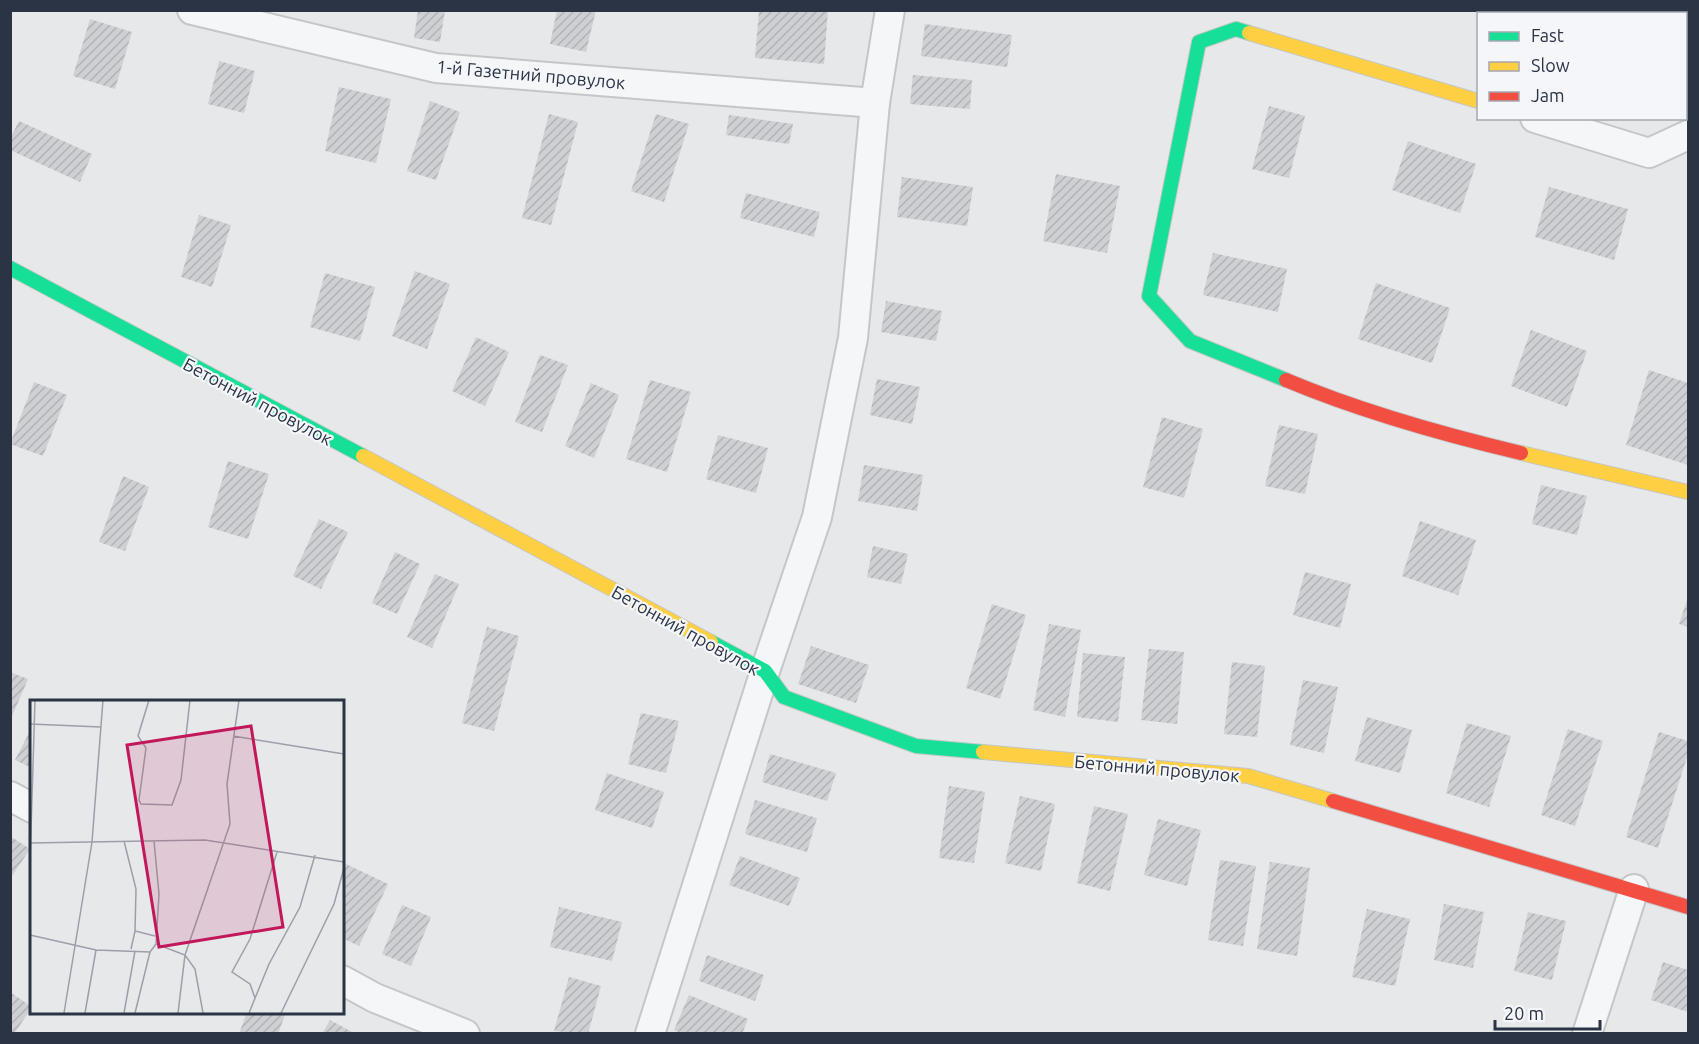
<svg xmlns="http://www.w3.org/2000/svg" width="1699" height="1044" font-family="Ubuntu,sans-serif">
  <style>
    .building { fill: url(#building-hatch) }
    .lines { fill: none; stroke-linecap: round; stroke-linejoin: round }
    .street-casing { stroke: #c4c6c8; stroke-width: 32 }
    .fast-casing { stroke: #c4c6c8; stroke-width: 16 }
    .slow-casing { stroke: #c4c6c8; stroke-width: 16 }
    .jam-casing { stroke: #c4c6c8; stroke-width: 16 }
    .street { stroke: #f5f6f7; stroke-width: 28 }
    .fast { stroke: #16e098; stroke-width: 14 }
    .slow { stroke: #ffcf43; stroke-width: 14 }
    .jam { stroke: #f24e42; stroke-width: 14 }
    .labels { text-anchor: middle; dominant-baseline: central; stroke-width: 4.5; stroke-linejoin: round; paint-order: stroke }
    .street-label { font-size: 18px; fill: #2b3445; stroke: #f4f6f9 }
    .inset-road { fill: none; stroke: #9ba0a8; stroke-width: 1.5 }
    .view { fill: #c2185b; fill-opacity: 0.15; stroke: #c2185b; stroke-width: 3 }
    .inset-edge { fill: none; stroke: #2b3445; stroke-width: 3 }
  </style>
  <defs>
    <pattern id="building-hatch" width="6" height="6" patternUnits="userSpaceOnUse" patternTransform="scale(1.5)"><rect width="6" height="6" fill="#ced0d3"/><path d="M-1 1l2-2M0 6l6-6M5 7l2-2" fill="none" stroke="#b1b3b6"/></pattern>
  </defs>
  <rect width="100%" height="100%" fill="#e6e8ea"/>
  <!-- building -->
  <g class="building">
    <polygon points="418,10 445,10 440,42 414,38"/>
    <polygon points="557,10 596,10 586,52 550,44"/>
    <polygon points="759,10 828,10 824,64 755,58"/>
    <polygon points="90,19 132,32 115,89 73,76"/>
    <polygon points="925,24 1012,35 1007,67 921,56"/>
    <polygon points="219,61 255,71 244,113 208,104"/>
    <polygon points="913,75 972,80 970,109 910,104"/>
    <polygon points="339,87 391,99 376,163 325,151"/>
    <polygon points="430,101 460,112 436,180 407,171"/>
    <polygon points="1269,106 1305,116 1289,178 1252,169"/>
    <polygon points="549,114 578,122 551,225 522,218"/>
    <polygon points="656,114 689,124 664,202 631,191"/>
    <polygon points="729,115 793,124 789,144 726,135"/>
    <polygon points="19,121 92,154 80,182 10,150 10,139"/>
    <polygon points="1408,141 1476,164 1460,213 1392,190"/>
    <polygon points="1056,174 1120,186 1107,253 1043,241"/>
    <polygon points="902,177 973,187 967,226 897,217"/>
    <polygon points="1549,187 1628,209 1614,260 1535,237"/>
    <polygon points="746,193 820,212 814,237 740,218"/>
    <polygon points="199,215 231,225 212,287 181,277"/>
    <polygon points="1213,253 1287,269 1278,312 1203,295"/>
    <polygon points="415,271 450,284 427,349 392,336"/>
    <polygon points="325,273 375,287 360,341 310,327"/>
    <polygon points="1376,283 1450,308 1432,363 1358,339"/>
    <polygon points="886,301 942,311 936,341 881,332"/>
    <polygon points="1531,330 1587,351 1567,407 1511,386"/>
    <polygon points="476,337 509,352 485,406 452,391"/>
    <polygon points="540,355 568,365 542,432 515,422"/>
    <polygon points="1649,370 1688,383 1688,465 1626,445"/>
    <polygon points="877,379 920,387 912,424 870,415"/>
    <polygon points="650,380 691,392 667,472 626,459"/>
    <polygon points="34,382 67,395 43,456 10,444"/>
    <polygon points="591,383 619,395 594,458 565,446"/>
    <polygon points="1162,417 1203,429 1184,498 1143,487"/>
    <polygon points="1279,425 1318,434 1305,494 1265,486"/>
    <polygon points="718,435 768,448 756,493 706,479"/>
    <polygon points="228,461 269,474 248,539 208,527"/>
    <polygon points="864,465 923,475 917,511 858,501"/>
    <polygon points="123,476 149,487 125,551 99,542"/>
    <polygon points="1541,485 1587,496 1577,535 1532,524"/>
    <polygon points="319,519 348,532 321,589 293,576"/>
    <polygon points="1420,521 1476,540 1458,595 1402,576"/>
    <polygon points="873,546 908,554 901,584 867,577"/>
    <polygon points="395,552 420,564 397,614 372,603"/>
    <polygon points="1305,572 1351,584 1340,628 1293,615"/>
    <polygon points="435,574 459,584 432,648 407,637"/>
    <polygon points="1688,597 1688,627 1679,624"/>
    <polygon points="992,604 1026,615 1000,699 966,688"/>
    <polygon points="1049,624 1081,630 1065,717 1033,710"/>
    <polygon points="487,627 519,636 494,731 462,723"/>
    <polygon points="811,646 869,665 856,703 798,684"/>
    <polygon points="1149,649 1184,652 1177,724 1141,720"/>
    <polygon points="1083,653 1125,657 1118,722 1077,717"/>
    <polygon points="1232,662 1265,666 1257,737 1224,734"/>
    <polygon points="10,672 28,679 10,721"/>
    <polygon points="1303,680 1338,687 1324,753 1290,745"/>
    <polygon points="641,713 679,721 666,773 628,764"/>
    <polygon points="1367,717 1412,730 1400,773 1355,761"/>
    <polygon points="1467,723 1511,736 1489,807 1446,793"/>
    <polygon points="32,727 32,768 15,760"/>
    <polygon points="1568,729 1603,741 1575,826 1541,815"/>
    <polygon points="1659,732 1688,741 1688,754 1658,848 1626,837"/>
    <polygon points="770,754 836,773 827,801 762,782"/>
    <polygon points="607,773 664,792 652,828 595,810"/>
    <polygon points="949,786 985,792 974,863 939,858"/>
    <polygon points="1020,796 1055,804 1041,871 1005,863"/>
    <polygon points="755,800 817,818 807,852 745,834"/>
    <polygon points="1094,806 1128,814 1110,891 1077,883"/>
    <polygon points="1158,819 1201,830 1187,886 1144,875"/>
    <polygon points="10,836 30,849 10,879"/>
    <polygon points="740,856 800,878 789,906 729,885"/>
    <polygon points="1220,860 1256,866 1243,946 1208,940"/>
    <polygon points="1270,862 1310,868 1297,956 1257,949"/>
    <polygon points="346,864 388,884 359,946 342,938 342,872"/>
    <polygon points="1444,904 1484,912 1473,968 1434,960"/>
    <polygon points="402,905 431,917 411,966 382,954"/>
    <polygon points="559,907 622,922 612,961 550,947"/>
    <polygon points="1367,909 1410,919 1395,986 1352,977"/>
    <polygon points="1528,912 1566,921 1552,980 1514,971"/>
    <polygon points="707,955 764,975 755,1001 699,981"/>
    <polygon points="1663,962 1688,970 1688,1012 1651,1000"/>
    <polygon points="569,977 601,986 588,1034 554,1031"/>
    <polygon points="10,992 32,1007 14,1034 10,1034"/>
    <polygon points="689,995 748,1019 742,1034 683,1034 674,1030"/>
    <polygon points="247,1012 286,1012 278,1034 239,1034"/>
    <polygon points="330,1020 356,1034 322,1034"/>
  </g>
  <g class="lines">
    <!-- street casing -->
    <g class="street-casing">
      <g id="street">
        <polyline points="192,10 436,68 875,103"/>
        <polyline points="1535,118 1649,153 1688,135"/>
        <polyline points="10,796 32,808"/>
        <polyline points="342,980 375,998 465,1034"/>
        <polyline points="650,1034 765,671 817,517 853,338 875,103 890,10"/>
        <polyline points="1587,1034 1634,889"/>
      </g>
    </g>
    <!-- fast casing -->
    <g class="fast-casing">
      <g id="fast">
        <polyline points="1249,33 1236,29 1199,42 1149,296 1190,341 1286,380"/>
        <polyline points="10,268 363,456"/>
        <polyline points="711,642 765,671 784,697 916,746 983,752"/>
      </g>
    </g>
    <!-- slow casing -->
    <g class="slow-casing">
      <g id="slow">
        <polyline points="1249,33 1478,101"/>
        <polyline points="1521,453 1688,492"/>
        <polyline points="363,456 711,642"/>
        <polyline points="983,752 1248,776 1333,801"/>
      </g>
    </g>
    <!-- jam casing -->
    <g class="jam-casing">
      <g id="jam">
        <path d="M1286,380C1362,412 1441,434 1521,453"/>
        <polyline points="1333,801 1688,907"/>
      </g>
    </g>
    <!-- street -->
    <use href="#street" class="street"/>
    <!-- fast -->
    <use href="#fast" class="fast"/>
    <!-- slow -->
    <use href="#slow" class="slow"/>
    <!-- jam -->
    <use href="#jam" class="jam"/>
  </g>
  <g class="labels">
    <!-- street labels -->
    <g class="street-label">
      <text transform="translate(531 74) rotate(5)">1-й Газетний провулок</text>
      <text transform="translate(258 401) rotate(28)">Бетонний провулок</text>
      <text transform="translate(686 630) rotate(29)">Бетонний провулок</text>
      <text transform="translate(1157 768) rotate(5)">Бетонний провулок</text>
    </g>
  </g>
  <!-- overview -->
  <g transform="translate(30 700)">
    <rect width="314" height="314" fill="#e6e8ea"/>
    <path class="inset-road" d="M119,0L108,36L116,48L109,100L111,104L142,105L151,80L160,0M0,24L71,27M203,36L314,54M94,141L106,189L105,231L125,236M124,141L129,194L126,244M0,143L175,140L314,162M0,163L5,0M0,235L66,250L120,252L126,244L155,255L165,269L173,313M101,249L105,231M225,298L220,284L202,272L220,239L247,152M34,313L62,142L73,0M55,313L66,250M94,313L105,251M105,313L120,252M148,313L155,255L200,124L197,84L209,0M219,313L239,264L270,207L285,155M251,313L304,204L314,168"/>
    <path class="view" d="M221,26L253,227L129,247L97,45Z"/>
    <rect width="314" height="314" class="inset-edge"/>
  </g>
  <!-- border -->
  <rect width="1699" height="1044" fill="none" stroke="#2b3445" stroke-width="24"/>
  <!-- legend -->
  <rect x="1477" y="12" width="210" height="108" fill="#f4f6f9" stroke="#a4a8b1" stroke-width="1.5"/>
  <rect x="1489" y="32" width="30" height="9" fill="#16e098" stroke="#a4a8b1" stroke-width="1.5"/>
  <text x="1531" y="42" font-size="18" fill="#2b3445">Fast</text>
  <rect x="1489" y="62" width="30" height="9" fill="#ffcf43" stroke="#a4a8b1" stroke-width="1.5"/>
  <text x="1531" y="72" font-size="18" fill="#2b3445">Slow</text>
  <rect x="1489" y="92" width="30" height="9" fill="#f24e42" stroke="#a4a8b1" stroke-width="1.5"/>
  <text x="1531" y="102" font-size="18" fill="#2b3445">Jam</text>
  <!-- scale -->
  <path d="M1495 1020v9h105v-9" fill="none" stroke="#2b3445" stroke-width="3"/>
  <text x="1504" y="1020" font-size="18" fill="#2b3445" stroke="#f4f6f9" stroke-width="4.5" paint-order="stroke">20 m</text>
</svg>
